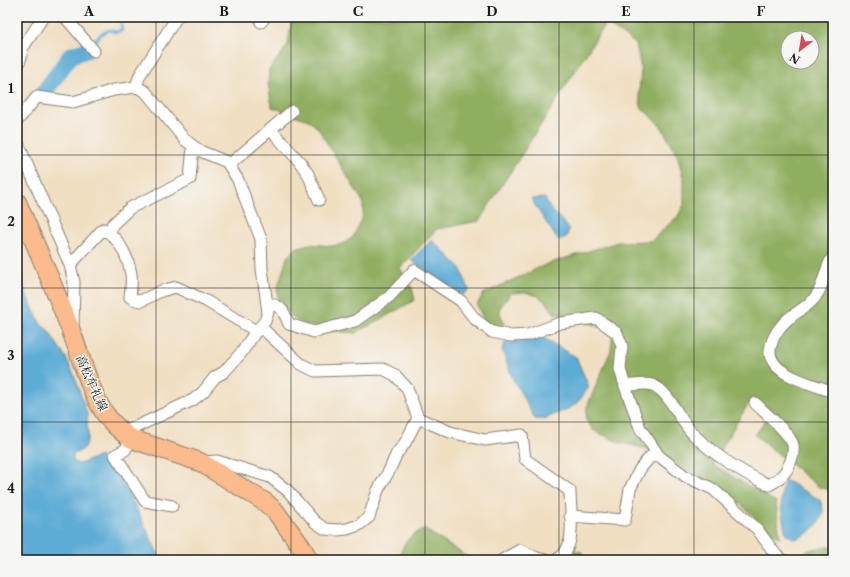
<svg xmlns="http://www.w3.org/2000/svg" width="850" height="577" font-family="'Libre Caslon Text','Noto Serif JP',serif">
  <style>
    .forest { fill: #90ae60; stroke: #56653e; fill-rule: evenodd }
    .water { fill: #5dacd6; stroke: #3c6479 }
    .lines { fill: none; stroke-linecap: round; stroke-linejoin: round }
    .stream { stroke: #5dacd6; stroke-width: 3 }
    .river { stroke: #5dacd6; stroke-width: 17 }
    .street-casing { stroke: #867e6f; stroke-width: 13 }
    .primary-casing { stroke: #867e6f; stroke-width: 20 }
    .street { stroke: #fff; stroke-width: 11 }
    .primary { stroke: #fbbb8c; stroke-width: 18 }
    .grid { fill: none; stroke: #1c1c1c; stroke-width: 1; stroke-opacity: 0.55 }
    .labels { text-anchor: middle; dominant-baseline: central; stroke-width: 3; stroke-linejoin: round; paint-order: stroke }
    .street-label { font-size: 12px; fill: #1c1c1c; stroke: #f6f6f2 }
    .neatline { fill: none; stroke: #1c1c1c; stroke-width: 1.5 }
    .grid-label { font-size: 13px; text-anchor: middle; font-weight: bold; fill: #1c1c1c }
  </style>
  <rect width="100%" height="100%" fill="#f6f6f2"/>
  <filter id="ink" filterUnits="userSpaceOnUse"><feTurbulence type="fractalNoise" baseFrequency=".025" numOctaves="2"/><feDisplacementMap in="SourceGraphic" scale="8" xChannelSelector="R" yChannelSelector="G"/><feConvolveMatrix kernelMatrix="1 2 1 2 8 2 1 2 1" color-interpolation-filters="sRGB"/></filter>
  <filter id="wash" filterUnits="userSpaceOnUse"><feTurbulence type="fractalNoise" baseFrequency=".012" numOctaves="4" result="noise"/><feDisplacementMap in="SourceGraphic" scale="16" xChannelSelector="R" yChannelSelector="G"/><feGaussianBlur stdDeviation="0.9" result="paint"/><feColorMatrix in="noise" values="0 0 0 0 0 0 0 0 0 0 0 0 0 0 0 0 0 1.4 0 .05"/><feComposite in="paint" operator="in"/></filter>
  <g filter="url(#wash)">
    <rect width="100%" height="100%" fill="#f1dfc2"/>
    <!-- forest -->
    <g class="forest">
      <path d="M292,17H833V491L819,487L755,435L772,411L750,401L712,464L776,502L780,538L769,531L732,496L654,451L618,442L593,430L586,420L587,407L611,350L612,337L604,328L554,313L547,303L538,296L525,292L511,293L499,309L506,331L486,325L477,305L483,294L547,264L618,242L651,241L678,216L684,205V181L678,157L661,126L641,107L639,94L641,69L636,44L606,23L479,221L437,229L400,268L412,288L415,300L356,333L332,331L307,325L296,320L279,303L277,290L287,257L296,248L309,244L332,246L343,244L353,237L363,215V202L318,128L308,120L272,107L268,83L269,70L288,45ZM788,38H812V62H788Z"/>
      <path d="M424,529L472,560H404L400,554C405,540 410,536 424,529Z"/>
      <polygon points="833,546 833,560 789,560 809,550"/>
      <polygon points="571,550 582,552 583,560 560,560"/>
    </g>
    <!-- water -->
    <g class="water">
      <path d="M545,198C549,212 562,217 569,230L566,237L562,240L557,239L531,199Z"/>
      <polygon points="432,240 460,267 469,290 462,295 411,260"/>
      <polygon points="17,267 27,296 41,325 47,329 65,356 75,377 87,414 88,438 86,444 83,449 73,455 73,461 76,463 79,464 100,456 116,470 126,487 161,560 17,560"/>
      <path d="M544,338L576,357L589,387C576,406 574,407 553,415C547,418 542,420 535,419L512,377L502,349L505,343Z"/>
      <path d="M785,480L820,500C821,503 822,506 823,509C824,523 806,537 794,539L786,534C782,517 778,497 785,480Z"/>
    </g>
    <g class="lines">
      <!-- stream -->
      <polyline class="stream" points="92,45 101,34 109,30 116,32 122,30 120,17"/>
      <!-- river -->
      <polyline class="river" points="42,95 71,55 84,51 89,48"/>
    </g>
  </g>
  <g filter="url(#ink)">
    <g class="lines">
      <!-- street casing -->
      <g class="street-casing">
        <g id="street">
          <polyline points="65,17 94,51"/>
          <polyline points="261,22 265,17"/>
          <polyline points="17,68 21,57 22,49 43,17"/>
          <polyline points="136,87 140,75 177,17"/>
          <polyline points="17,121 37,97 73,102 114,90 136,87 145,91 185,140 200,151 227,162 238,180 261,239 262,269 268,312 265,321 256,331 242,352 224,372 215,377 203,392 193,400 123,433"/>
          <polyline points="271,130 299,161 308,174 319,200"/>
          <polyline points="17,141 70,265"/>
          <polyline points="229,165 292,111"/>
          <polyline points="110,233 112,225 130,208 190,179 193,146"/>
          <path d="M833,257C824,269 825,284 816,296C811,305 796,312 788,319C780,326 774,334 771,345C762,374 814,384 833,392"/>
          <path d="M267,303C282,306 283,310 289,324L314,332L355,321L389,297L414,270L461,301L475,319L492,332L511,336L528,335L560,323L596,318L617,333L622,346L620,369L625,386L640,428L659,456"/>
          <path d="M73,327L74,282L70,265L103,229C119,237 128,257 131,274C132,281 131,289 130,297L136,300L141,301L161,291L176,287L206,301L256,331L263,329L301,364L315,371L383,369L395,375L407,388L418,418L405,443L397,453L389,471L378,490L369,517L359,525L347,529L338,530L325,529L315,522L288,491L270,477L217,461L202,462"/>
          <path d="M625,386C632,385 647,383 652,385C670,391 679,421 693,434C715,456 741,472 769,485C779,480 786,474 790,463C792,459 794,450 793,445C790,433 764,412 755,403"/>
          <path d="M418,418L450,432L485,440L522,435L525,459L570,491C570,510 578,553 555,560"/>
          <polyline points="132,439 125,450 115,455 145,501 172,506"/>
          <polyline points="570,516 625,520 630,489 640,469 650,457 659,456 685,476 713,489 757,529 776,555 783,560"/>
          <polyline points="502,560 520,550 537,558 546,560"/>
        </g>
      </g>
      <!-- primary casing -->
      <g class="primary-casing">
        <path id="primary" d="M17,202C36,246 56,291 73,336C82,361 93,400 109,419C116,427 124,434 132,439L200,462L265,502L275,511L301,546L309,560"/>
      </g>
      <!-- street -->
      <use href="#street" class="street"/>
      <!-- primary -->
      <use href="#primary" class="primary"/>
    </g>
  </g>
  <!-- grid -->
  <path class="grid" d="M156,17V560M291,17V560M425,17V560M559,17V560M694,17V560M17,155H833M17,288H833M17,422H833"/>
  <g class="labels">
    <!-- street labels -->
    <g class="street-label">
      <text transform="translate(92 383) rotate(66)">高松牟礼線</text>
    </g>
  </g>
  <!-- margin -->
  <rect width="850" height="577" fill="none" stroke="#f6f6f2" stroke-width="44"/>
  <!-- north arrow -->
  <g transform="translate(800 50) rotate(211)"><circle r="19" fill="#f6f6f2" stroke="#9f9f9c"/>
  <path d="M0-3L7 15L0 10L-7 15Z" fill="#d1495b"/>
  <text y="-6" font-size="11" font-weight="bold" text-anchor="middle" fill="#1c1c1c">N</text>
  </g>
  <rect x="22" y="22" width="806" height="533" class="neatline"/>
  <g class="grid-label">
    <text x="89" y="16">A</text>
    <text x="224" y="16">B</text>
    <text x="358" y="16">C</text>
    <text x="492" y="16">D</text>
    <text x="626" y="16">E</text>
    <text x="761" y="16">F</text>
    <text x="11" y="93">1</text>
    <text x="11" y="226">2</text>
    <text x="11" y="360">3</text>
    <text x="11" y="493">4</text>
  </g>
</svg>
